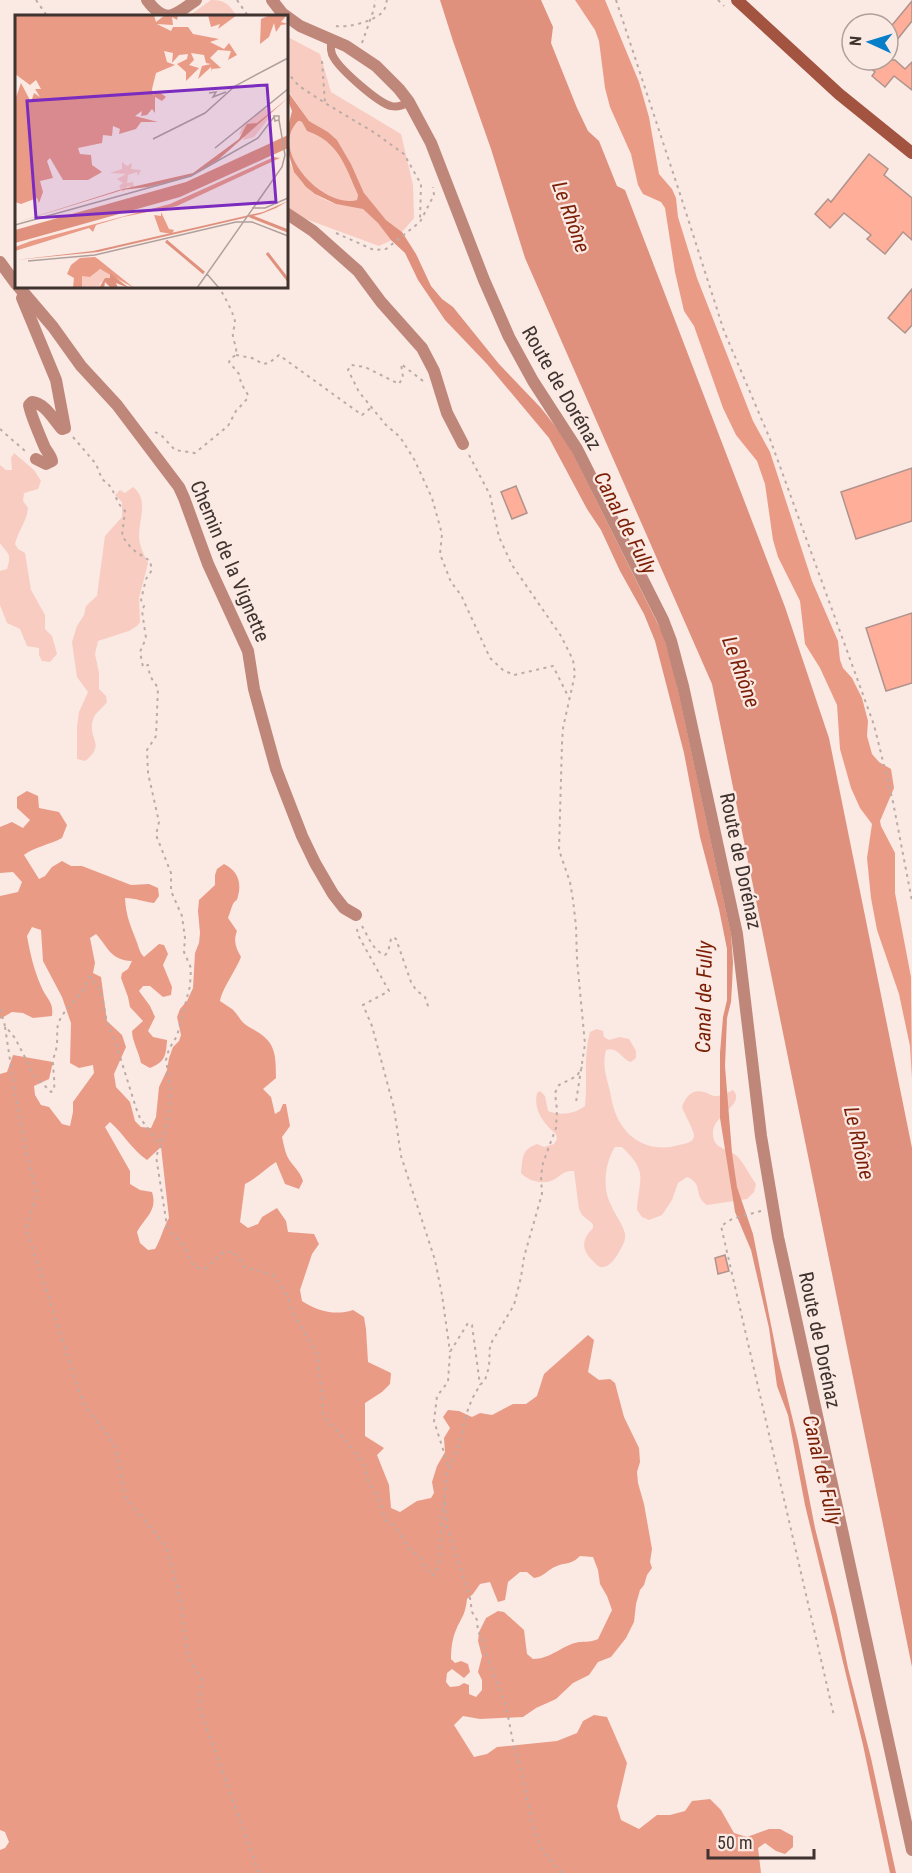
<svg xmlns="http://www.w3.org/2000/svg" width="912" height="1873" font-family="'Roboto Condensed',sans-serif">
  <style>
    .green { fill: #f8ccc1 }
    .forest { fill: #ea9b86; fill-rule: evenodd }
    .water { fill: #df917d; fill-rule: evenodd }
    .building { fill: #feae99; stroke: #af938c; stroke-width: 1.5 }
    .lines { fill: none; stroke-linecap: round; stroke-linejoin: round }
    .path { stroke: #bbaba6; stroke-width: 2; stroke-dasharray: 3 4.5; stroke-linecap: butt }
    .service { stroke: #bf8779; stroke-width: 8 }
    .minor { stroke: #bf8779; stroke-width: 12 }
    .secondary { stroke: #a35440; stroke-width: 12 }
    .labels { text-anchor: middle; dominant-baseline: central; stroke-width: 4.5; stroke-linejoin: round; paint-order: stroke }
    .street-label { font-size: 20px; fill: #3f3330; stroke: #fbe9e4 }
    .water-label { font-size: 21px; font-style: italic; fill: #7a1f05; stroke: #fbe9e4 }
    .inset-river { fill: none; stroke: #df917d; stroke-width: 3 }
    .inset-road { fill: none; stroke: #b0a09c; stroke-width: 1.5 }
    .view { fill: #7b2cbf; fill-opacity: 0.15; stroke: #7b2cbf; stroke-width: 3 }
    .inset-edge { fill: none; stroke: #3f3330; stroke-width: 3 }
  </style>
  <rect width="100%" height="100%" fill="#fbe9e4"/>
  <!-- green -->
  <g class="green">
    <path d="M211,0C226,0 229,5 237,16H189Z"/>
    <polygon points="286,36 320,54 331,92 401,134 413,185 414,218 402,232 386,220 371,204 364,193 351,164 337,140 328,132 309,121 287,89"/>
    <path d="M297,122H302L307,131C339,142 345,166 358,195L357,200C328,208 283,165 290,135C291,130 294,126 297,122Z"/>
    <path d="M286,148C291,176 309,195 336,204C345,207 356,204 363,209C375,217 383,229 392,240L379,246L295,215L287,207Z"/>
    <path d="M14,453L34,470L41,481L38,489L24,493L23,501L28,508C27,521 18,531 15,544L18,549L25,553L31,590L45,615V629L52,636L57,654L50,662L42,661L39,655V648L27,646L20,629L7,623L0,605V571L7,569C12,552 8,555 0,543V465L6,470H12L11,458Z"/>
    <path d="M133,487C149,500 139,518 139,536C139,545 144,555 148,563L139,598L140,622L137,626L129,631L98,641L95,654L99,673V689L106,696L107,702C104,707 97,711 94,717C85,739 108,743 85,761L77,759V727L79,712L88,692L77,677L72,642L77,626L84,615L86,606L97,596L105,536L122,517V502L115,495L120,490L125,493Z"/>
    <path d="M597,1029L603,1031L604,1037L609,1040L620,1037L629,1039L636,1051V1058L631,1062C621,1059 618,1046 606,1050C602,1065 606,1077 610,1091C611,1097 612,1103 614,1109C623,1138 649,1154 679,1145C684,1144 692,1143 694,1137C695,1131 684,1114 682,1107C686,1097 691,1089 704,1092C709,1093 712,1097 718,1096C723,1095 728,1092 733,1090C746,1104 715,1114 713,1131C712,1150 726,1147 737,1156C744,1163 750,1176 756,1184L754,1192L747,1199L707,1205C693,1196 704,1184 687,1177L678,1183L672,1200L662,1215L649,1220L642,1217L637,1210C639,1178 649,1173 622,1147H615C605,1162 602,1188 611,1205C615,1215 623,1224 625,1234C626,1241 622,1246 619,1252C616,1257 610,1267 603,1267C599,1268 597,1265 595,1263C582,1251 580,1241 593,1228V1224L582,1215L579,1209L574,1171C563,1170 561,1176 553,1180C543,1185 528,1181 521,1173C523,1158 521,1150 537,1144L544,1147L554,1144L557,1139L556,1134C544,1124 533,1110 537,1093L540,1091L545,1096L548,1111C560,1116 575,1114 585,1106C588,1081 583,1056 590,1032Z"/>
  </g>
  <!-- forest -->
  <g class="forest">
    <polygon points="575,0 605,0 639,82 649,117 659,174 672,189 676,198 678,217 697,278 753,421 770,452 812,581 838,641 840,660 843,668 852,678 862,698 868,721 867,736 872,754 879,762 891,769 894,788 880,821 881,826 895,853 895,893 911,977 912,1079 910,1046 899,994 877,930 871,898 867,858 872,824 860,808 851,788 840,749 837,705 820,668 805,644 800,601 778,557 773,540 765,484 757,461 736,435 723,408 694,326 684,311 675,272 665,208 661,202 643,194 638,185 631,154 610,107 605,88 599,41 595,30"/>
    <path d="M27,791L38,796L39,808L59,812L67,825L62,838C49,845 34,847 24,855L39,879L45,876L52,867L62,861L71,866H82L131,885L149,884L158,888L159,896L154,903C144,902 136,898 125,898C126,916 130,924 136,940C139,947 139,952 144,957L159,944L164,945L168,954L163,965L172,987L171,995L163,997L150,986H143L139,991L150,1006L155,1017L148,1031L153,1037L167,1040C166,1056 165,1062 150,1068L141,1063C139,1052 132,1041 132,1031L143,1021L130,1007L128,997L121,978L122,973L128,969L132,961C110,960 109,948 96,934L90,938L95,963L93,973L101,977L107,1021L122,1035L126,1047L114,1074L116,1087L130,1102L135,1121L141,1127L151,1128L156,1117L159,1087L167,1070L169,1058L173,1047L179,1041L181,1035L177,1017L180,1009L187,1001L193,988L195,953L199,943L200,933L198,911L199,900L215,885V875L217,869L224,864C237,870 242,882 238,896C237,902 236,899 233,904C231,908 230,913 228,918L237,931C233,941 236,948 241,957C236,970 222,989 220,1001C224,1004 228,1006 232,1009C238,1014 241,1023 249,1027C274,1040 276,1049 276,1078L263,1089L271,1097L275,1114L280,1111L283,1104H286L290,1126L282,1137C284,1145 285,1154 290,1161C295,1168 300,1172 303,1181L299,1189L285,1184L276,1162C265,1169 257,1178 245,1184L240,1222L248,1228L258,1224L262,1217L277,1208L286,1221L288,1232L314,1234L319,1244L312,1254L300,1290L302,1301C317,1311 335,1316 353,1310L364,1317L366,1329L368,1362L391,1373L390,1384L382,1392L365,1403V1436L384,1448L377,1455L389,1485L391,1508L400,1512L417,1501L431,1498L434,1493L432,1482L437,1466L445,1452L444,1438L450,1428L443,1417L448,1410L459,1411L472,1417L480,1413L492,1415L513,1404H526L537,1396L544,1374L588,1335L594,1340L588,1372L599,1380L610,1379L615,1383L624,1417L639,1448L640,1462L637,1472L638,1483L644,1504L652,1549L650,1562L652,1568L647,1575L644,1585L640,1590L636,1604L634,1622L626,1638L611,1657L598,1662L589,1675L573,1683L556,1699L536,1708L523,1717L480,1719L463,1716L454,1725L474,1757L487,1754L497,1747L557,1741L577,1733L583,1721L594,1715L607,1717L627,1763L617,1806L621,1820L639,1829L657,1815H670L685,1811L692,1801L710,1799L721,1810L734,1833L747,1837L769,1829H780L793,1836V1847L785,1854L776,1851L765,1843L758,1848L761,1873H0V1850L5,1848L9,1842L5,1832L0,1830V1074L7,1072L13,1055L53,1062L49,1079L34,1086L35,1095L41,1105L49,1107L62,1124L70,1126L73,1112V1102L94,1073L93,1065L79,1068L70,1063L71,1023L62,997L43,961L41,930L32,927L27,936C30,953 34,970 41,986C46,999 54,1001 52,1016L33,1018L23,1013L12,1012L0,1019V896L18,892L22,882L13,872L0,873V827L12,822L23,828L30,820L17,808V797ZM110,1122C124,1134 131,1149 147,1160L161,1147L169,1218C163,1228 161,1239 155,1249L148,1250L140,1243L137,1232C145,1217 158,1211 152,1192L140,1190L130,1184V1171L105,1127ZM580,1556L593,1557L598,1570L600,1584L607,1596L612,1610L598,1639C588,1643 588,1641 579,1642C562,1645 551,1659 533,1659L527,1654L524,1630L504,1612L498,1611L486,1618L479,1632L478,1641L482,1656L478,1672L482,1680V1690L476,1697L469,1694V1685L464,1683L459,1686L450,1687L446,1682L447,1673L452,1669L464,1678L470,1672L468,1664L461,1661L455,1663L451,1659C451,1650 452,1639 456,1630C462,1616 465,1616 467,1599L473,1594L480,1584L490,1582L498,1602L505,1600L508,1582L520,1572H527L534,1578C544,1577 548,1569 557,1566C567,1562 571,1565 580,1556Z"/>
  </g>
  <!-- water -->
  <g class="water">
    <polygon points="440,0 541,0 553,27 551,43 577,108 588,131 599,141 617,186 625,190 785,607 829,738 912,1148 912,1667 712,684 525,258 491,149 453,41"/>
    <path d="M286,89L309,121L328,132L337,140L351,164L364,193L386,220L402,232L416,254L431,286L442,299L453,307L499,364L541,408L566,440L662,632L673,667L731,934L733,962L732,985L731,1002L727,1018L725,1066L732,1153L737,1187L753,1234L777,1355L798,1441L815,1528L837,1615L848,1668L871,1758L896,1873H890L863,1745L805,1505L788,1415L777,1386L769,1328L751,1250L735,1212L720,1118V1053L723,1017L727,1000V949L719,909L700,837L684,753L655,641L644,614L620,571L601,530L587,509L549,438L487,364L445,320L418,280L405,253L391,240L378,223L363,209L336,204L315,194L306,187L294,172L287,148V131L292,111L287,98ZM299,121L302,122L307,131C339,142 345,166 358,195L357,200C328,208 283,165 290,135C291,130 294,126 297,122Z"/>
  </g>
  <!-- building -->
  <g class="building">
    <polygon points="912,1 912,21 888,51 888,30"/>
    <polygon points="860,60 895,60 905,69 912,62 912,90 894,76 885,87 872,76 875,72"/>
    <polygon points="869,154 888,169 884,175 912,198 912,240 903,232 885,254 867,239 871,235 844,213 830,228 815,214 828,199 831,202"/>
    <polygon points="912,289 912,325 905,333 888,318"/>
    <polygon points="912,468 912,521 856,539 841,492"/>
    <polygon points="516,486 527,513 512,519 501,492"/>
    <polygon points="912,613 912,683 886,691 866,628"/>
    <polygon points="725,1255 729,1271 718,1274 715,1258"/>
  </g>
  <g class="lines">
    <!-- path -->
    <g class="path">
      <polyline points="36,0 47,16"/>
      <polyline points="237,0 248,16"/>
      <polyline points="616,0 681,197 724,331 770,439 874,725 893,802 912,901"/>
      <polyline points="718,0 724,6"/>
      <path d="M336,26C348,28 377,21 384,10C386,7 386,3 387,0"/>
      <polyline points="362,43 374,9 375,0"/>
      <polyline points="322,61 325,103"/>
      <polyline points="286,71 299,86 325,103 375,133 404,154 421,184 420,221"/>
      <polyline points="336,233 374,250 386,249 420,222 434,195 433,187"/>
      <polyline points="236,355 252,358 263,364 269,363 279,355 362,415 372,407"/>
      <polyline points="423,381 401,364 403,377 399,384 365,367 351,365 348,370 359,392 386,425 400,437 414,459 432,498 442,534 440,554 451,582 461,595 490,658 503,670 514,675 553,666 569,698"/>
      <polyline points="0,429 25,451"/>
      <path d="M155,432L162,436L175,450L195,453L228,426L236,411L247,399L248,395L241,383L239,374L229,362L231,358L236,355C237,344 234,345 233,336C232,332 235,327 235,322C235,316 223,293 218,286"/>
      <polyline points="73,437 96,464 102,479 111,487 119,504 125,511 122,536 132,549 150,561 152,570 146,579 141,600 144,606 142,611 146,638 140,652 143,667 148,665 150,676 158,688 156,736 147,750 148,773 159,822 156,835 171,873 171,891 182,916 185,938 184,952 191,968 190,986 177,1036 169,1049 166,1060 171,1091 168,1120 161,1146"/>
      <polyline points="469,455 490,495 499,537 512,565 561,636 573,660 575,674 563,728 562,743 559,850 570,882 573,900 576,926 577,960 585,1044 576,1102"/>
      <path d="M362,926C368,936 373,951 385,955L388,952L391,939L393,937L396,939L411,982L416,990L425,997L429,1009"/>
      <polyline points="357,929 358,935 389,991 363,1005 372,1026 394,1108 401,1156 435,1260 442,1295 450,1352"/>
      <path d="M0,1009L5,1026L15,1038L34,1075L51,1092L54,1090C55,1080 53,1071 53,1061C54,1055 57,1049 57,1043C58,1032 55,1027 62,1016C70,1002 85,995 88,978L91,977C109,994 100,1016 113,1034L136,1108L140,1118L161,1146L156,1156L167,1226C172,1237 178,1237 183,1245C191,1256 187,1268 205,1269L224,1252H234L245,1267L273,1275L288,1297L293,1313L317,1354L323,1403V1416C338,1431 351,1446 363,1463C367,1470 366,1480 371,1486C378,1495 383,1508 385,1520C389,1522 395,1526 397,1529C404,1539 407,1551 420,1556L424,1565L432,1576L436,1573C444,1550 438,1523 445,1499"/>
      <polyline points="5,1027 15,1093 26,1151 37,1195 26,1228 83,1403 115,1445 125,1497 166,1546 180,1597 188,1657 202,1680 199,1707 259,1873"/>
      <polyline points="761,1211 732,1219 721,1226 834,1716"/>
      <polyline points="448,1465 434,1421 437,1396 448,1382 450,1352 468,1323 472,1325 480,1385"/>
      <polyline points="445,1498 446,1476 459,1444 467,1412 472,1399 480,1385 485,1380 489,1367 490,1345 514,1305 521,1277 524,1257 542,1194 541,1176 543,1163 556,1128 557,1110 555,1093 559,1085 577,1076 582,1067"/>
      <polyline points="445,1503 447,1527 470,1598 472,1612 477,1620 478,1632 482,1637 485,1651 506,1706 513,1742 522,1773 532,1823 543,1852 562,1873"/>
    </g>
    <!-- service -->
    <path class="service" d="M332,40C330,47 330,52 334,58C341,70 378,103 391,106C398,108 404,105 409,102"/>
    <!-- minor -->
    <g class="minor">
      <path d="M147,0C166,26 175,15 196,0"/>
      <polyline points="272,0 282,13 300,26 346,46 376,66 399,89 409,102 431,143 484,280 509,337 533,381 577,449 663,620 671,641 683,686 737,934 761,1136 778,1237 912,1850"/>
      <polyline points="286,213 313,231 358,271 381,302 422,348 434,371 447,413 463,444"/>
      <polyline points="0,262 16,284"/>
      <polyline points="18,286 53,327 81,366 117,405 179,487 184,498 208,564 248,651 254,689 276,769 302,836 315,863 333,894 344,908 356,915"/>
      <path d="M22,298L56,380L65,428L62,429C54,420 45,403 32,402L29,405C30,412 42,441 45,448C48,453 51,456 52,461L46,464L36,459"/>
    </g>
    <!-- secondary -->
    <polyline class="secondary" points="737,0 839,94 912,153"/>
  </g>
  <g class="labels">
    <!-- street labels -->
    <g class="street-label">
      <text transform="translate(562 388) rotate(60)">Route de Dorénaz</text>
      <text transform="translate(230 561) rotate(67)">Chemin de la Vignette</text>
      <text transform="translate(741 861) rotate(78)">Route de Dorénaz</text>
      <text transform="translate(820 1340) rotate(78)">Route de Dorénaz</text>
    </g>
    <!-- water labels -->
    <g class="water-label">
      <text transform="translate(571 217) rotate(70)">Le Rhône</text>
      <text transform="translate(625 523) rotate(63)">Canal de Fully</text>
      <text transform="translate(741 672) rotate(70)">Le Rhône</text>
      <text transform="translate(704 997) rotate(-89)">Canal de Fully</text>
      <text transform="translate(859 1143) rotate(77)">Le Rhône</text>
      <text transform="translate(822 1470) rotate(77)">Canal de Fully</text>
    </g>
  </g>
  <!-- overview -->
  <g transform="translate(15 15)">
    <rect width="273" height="273" fill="#fbe9e4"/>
    <path d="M251,93L256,100L248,111L239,122L228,125L231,117L224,120L228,109ZM107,147L112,151L117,148L116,154L126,155L123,161L122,157L113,160L112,168L118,167L119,173L113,171L108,177L104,171L108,168L102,164L111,159L95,158L107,154ZM83,254L95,258V263L85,268L84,273H67V261H77Z" fill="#f8ccc1"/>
    <path d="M0,0H139L141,7L150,0H163L162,5L157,2L158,10L142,9L156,16L158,12H173L178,19L204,24L195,27L209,34L214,28L222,40L213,45L216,36L203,35L195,43L206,53L197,54V57L196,52L183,64L187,51L196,49L191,48L189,40L176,38L179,45L174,50L184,53L171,66V57L162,49L172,44L173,39L164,40L157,48L158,38L149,36L152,47L160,50L141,58L137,74L138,80L143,76L151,82L147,86L140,82V98L137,94L132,100L126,101L127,96L120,101L143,107H126L121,114L104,119L105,114L98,111L97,121L88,120L87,128L63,133L65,139L76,140L77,150L87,157L73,165H48L35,143L32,146L38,163L25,166L28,177L24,188L22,183L6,189L0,187V85L6,68L16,87L19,78L25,82L20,74H26L21,65L15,70L0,59ZM193,0L209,1L222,0L203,14L205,9L196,12ZM255,0H272L266,7L273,9L266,10L261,17L259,8L254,22L245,29L246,4ZM259,142L265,143L162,191L108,202L81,210L78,217L74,213L0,236V232L16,226L155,189ZM146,197L154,214L159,215L157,219L145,217L139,200L146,201ZM80,242L83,244L119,273L85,254L75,262L67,261V273H58L59,263L52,259L56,250L65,243Z" fill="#ea9b86"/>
    <path d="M273,83L203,145L176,161L133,172L107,175L101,177L0,208L104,175L178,158L224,124L232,109L242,108ZM273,120V133L165,182L0,228V215L171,167ZM273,186L261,193L246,199L83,237L0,245L78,236L248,197ZM95,258L100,262L114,273L101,268L103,273H96L90,267L89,273H84L90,263H95Z" fill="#df917d"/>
    <path class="inset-river" d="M235,201L273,216M151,226L189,258M252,238L273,265"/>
    <path class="inset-road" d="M194,78L201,77L198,82L211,77M259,101H264V105L260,106ZM138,124L190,98L220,71L273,43M200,133L273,74M237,193H250L273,183M0,210L176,161L243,123L259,102M13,246L80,240L221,207H237L273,221M192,259L204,273M182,273L267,152L270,140L264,105"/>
    <path class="view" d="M252,70L261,187L21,203L12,86Z"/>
    <rect width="273" height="273" class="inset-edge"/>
  </g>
  <!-- north arrow -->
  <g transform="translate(870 42) rotate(274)"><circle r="28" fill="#fbe9e4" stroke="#b0a09c" stroke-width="1.5"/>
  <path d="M0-4.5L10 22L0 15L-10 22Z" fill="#077fc8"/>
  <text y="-9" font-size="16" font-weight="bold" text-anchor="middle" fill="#3f3330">N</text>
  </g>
  <!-- scale -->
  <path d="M708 1849v9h106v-9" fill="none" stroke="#3f3330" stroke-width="3"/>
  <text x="717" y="1849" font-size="18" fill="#3f3330" stroke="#fbe9e4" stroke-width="4.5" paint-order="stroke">50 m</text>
</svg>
